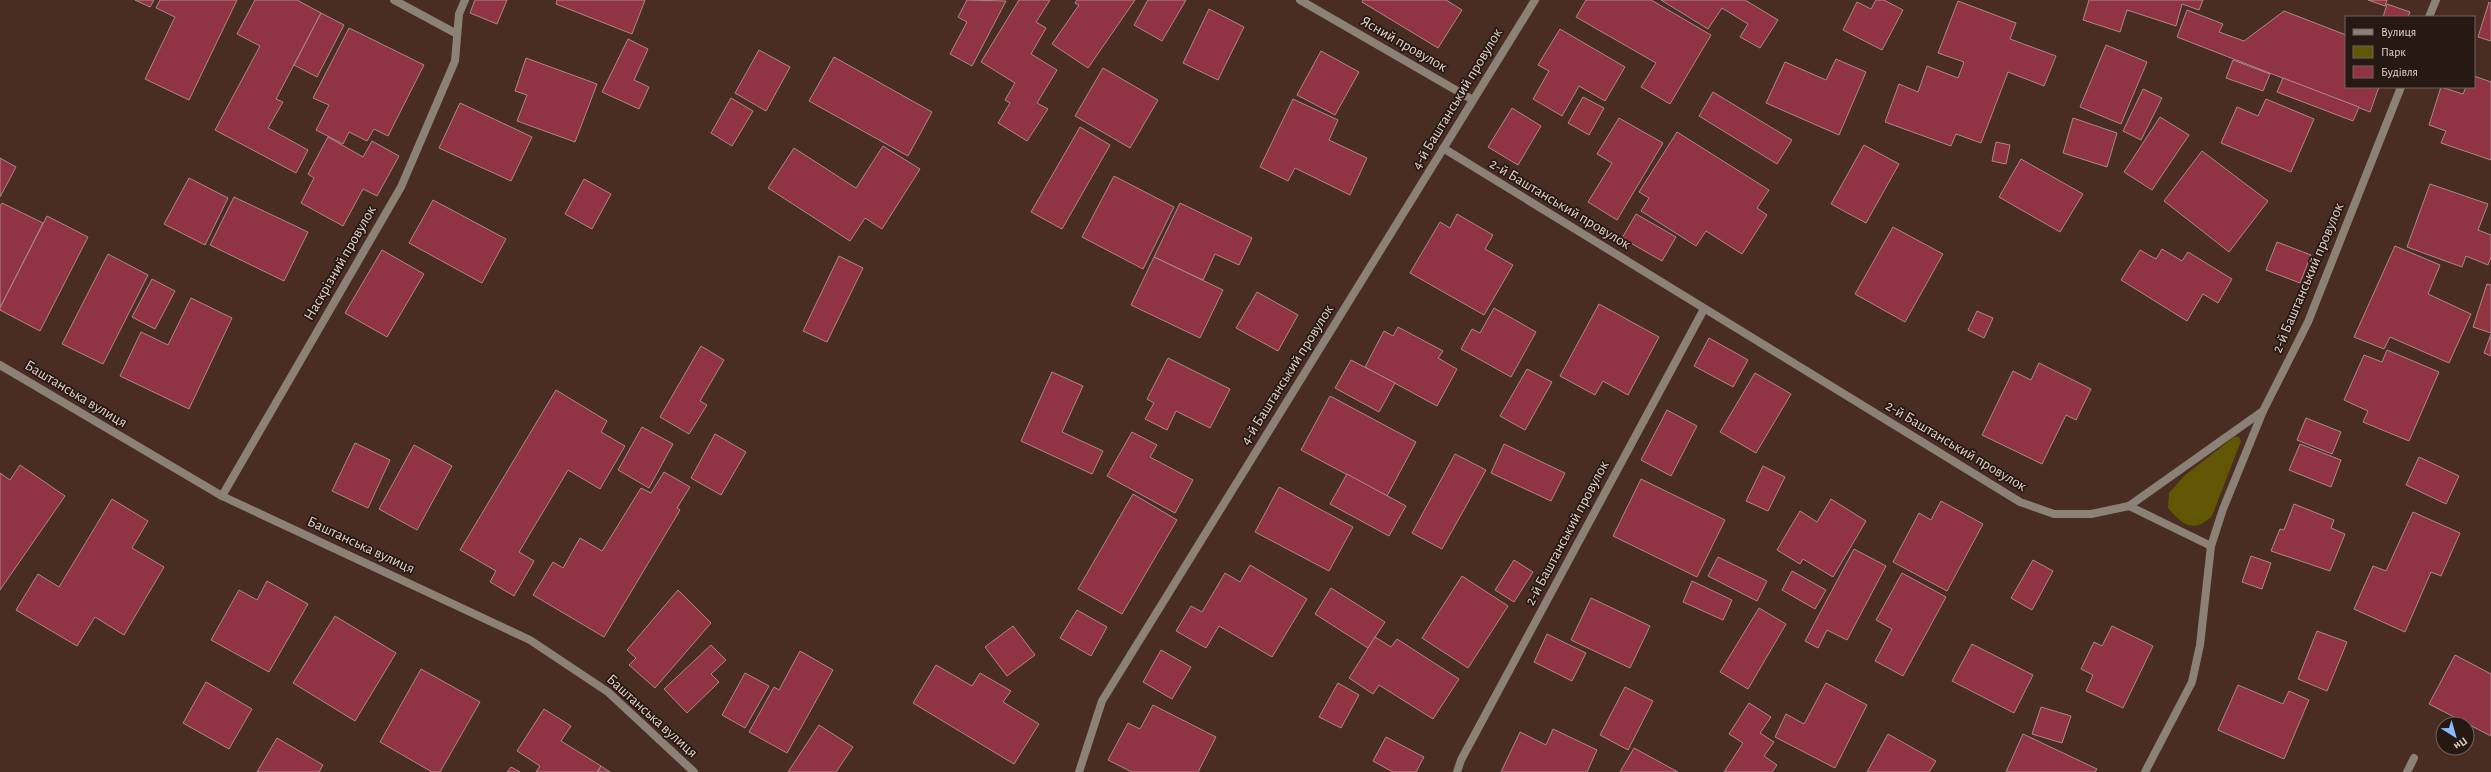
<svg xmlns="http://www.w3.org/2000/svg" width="2491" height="772" font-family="'Alegreya Sans',sans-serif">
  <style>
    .green { fill: #615604 }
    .building { fill: #903444; stroke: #ad878a }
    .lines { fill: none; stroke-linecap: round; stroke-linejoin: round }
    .service { stroke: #8c8176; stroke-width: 8 }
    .minor { stroke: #8c8176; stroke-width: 8 }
    .labels { text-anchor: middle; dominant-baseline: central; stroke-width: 3.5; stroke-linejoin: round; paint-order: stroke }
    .street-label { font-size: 15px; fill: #e4d1ca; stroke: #261914 }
  </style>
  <rect width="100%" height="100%" fill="#492d22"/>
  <!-- green -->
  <path class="green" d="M2234,437H2239L2241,441L2212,516C2193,534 2183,525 2168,508L2169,493L2184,476Z"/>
  <!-- building -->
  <g class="building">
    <polygon points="135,0 154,0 150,7"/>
    <polygon points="160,0 237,0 189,100 145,79 175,17 156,8"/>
    <polygon points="255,0 297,0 321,13 276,99 283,102 268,128 308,150 296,173 215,130 260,46 237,34"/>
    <polygon points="475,0 507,0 497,24 470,13"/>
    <polygon points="557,0 645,0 632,34 556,4"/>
    <polygon points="967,0 1006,1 972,66 950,54 967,22 958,17"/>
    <polygon points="1019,0 1050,0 1036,22 1046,28 1031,54 1057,70 1037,103 1048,109 1027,141 998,123 1010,103 1005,100 1015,83 981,62"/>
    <polygon points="1077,0 1135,0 1088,68 1052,44 1079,5 1075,3"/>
    <polygon points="1148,0 1186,0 1162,41 1134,25"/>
    <polygon points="1363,0 1446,0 1462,10 1438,48 1362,2"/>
    <polygon points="1586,0 1651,0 1711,35 1670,104 1641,87 1656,63 1576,17"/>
    <polygon points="1661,0 1745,0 1778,20 1760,48 1740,37 1748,24 1722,8 1708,29"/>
    <polygon points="1876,0 1884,0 1903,10 1882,50 1843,30 1857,2 1871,9"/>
    <polygon points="2089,0 2203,0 2199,10 2182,4 2176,26 2127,10 2120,32 2083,20"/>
    <polygon points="2368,0 2387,0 2385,6"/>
    <polygon points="1958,1 2016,23 2010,39 2056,56 2044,86 2008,72 1981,143 1956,134 1951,146 1885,122 1899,84 1918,92 1927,66 1958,78 1964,62 1938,53"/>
    <polygon points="2489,2 2491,3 2491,41 2478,37"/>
    <polygon points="2387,4 2410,12 2408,17 2383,17"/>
    <polygon points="1209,9 1244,27 1218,80 1183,63"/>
    <polygon points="2187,10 2223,24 2219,32 2244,41 2284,11 2346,35 2346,87 2379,87 2370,112 2177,37"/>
    <polygon points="321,13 344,25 317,77 294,65"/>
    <polygon points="349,28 424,65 388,136 374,129 367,141 349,132 343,144 316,130 329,105 313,98"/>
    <polygon points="1560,29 1625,67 1605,101 1579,86 1562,116 1533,99 1549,71 1538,65"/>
    <polygon points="628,39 648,49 634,80 649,87 639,109 602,92"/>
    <polygon points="2106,45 2147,62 2121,124 2080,107"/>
    <polygon points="759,50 790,67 766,111 735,93"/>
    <polygon points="1321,51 1359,72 1335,115 1297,95"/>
    <polygon points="834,57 932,112 908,156 809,101"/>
    <polygon points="526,58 597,84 575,142 517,121 527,95 515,91"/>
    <polygon points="1836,59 1866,72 1839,135 1766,103 1785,62 1826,80"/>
    <polygon points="2233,60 2270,74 2263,91 2226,78"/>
    <polygon points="1103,68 1158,100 1130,148 1075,116"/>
    <polygon points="2474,76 2491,82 2491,160 2441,143 2446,131 2429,125 2441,87 2463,94 2466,87 2474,87"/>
    <polygon points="2283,78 2359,107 2353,121 2277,92"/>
    <polygon points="2143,89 2162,98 2141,140 2123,131"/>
    <polygon points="1713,92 1792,140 1777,164 1699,116"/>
    <polygon points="1583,97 1604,108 1589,135 1568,123"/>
    <polygon points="731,98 753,111 732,146 711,133"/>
    <polygon points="1293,99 1338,120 1329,140 1367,158 1350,195 1295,168 1288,181 1260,167"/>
    <polygon points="2266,99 2314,119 2291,172 2221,143 2237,107 2258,116"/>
    <polygon points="460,103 532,137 511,181 439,148"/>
    <polygon points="1512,108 1541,126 1518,165 1488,147"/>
    <polygon points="2160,117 2189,135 2152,190 2124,172"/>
    <polygon points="1619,118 1663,143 1617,220 1588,202 1612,163 1597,154"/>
    <polygon points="2073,118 2117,133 2107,167 2063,153"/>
    <polygon points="1080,127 1110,145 1062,229 1031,212"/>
    <polygon points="1677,132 1769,190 1757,208 1767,215 1742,254 1706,231 1696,246 1641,211 1649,198 1639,192"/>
    <polygon points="328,137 363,157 372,141 399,156 377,196 363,189 343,226 301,203 314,178 308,174"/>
    <polygon points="1996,142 2010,145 2006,164 1992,161"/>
    <polygon points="1864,145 1899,164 1866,223 1831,204"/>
    <polygon points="883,146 920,169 882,229 865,218 850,241 768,188 794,148 856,188"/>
    <polygon points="2202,151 2268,201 2229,252 2164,201"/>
    <polygon points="0,158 16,167 0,197"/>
    <polygon points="2021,159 2083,194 2060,232 1999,197"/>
    <polygon points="1114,176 1174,207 1143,269 1082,237"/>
    <polygon points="189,178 228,198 205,245 164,224"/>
    <polygon points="584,179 611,194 592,229 565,214"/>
    <polygon points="2430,184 2488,204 2478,230 2491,235 2491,257 2488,265 2466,256 2462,267 2407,247"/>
    <polygon points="234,197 308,232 284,281 210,245"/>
    <polygon points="433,200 506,239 482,283 409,243"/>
    <polygon points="2,203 43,223 0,308 0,206"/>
    <polygon points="1180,203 1252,238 1239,265 1215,254 1203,280 1154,257"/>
    <polygon points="1457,214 1493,235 1485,249 1513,265 1484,315 1410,273 1440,222 1450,228"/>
    <polygon points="1636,214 1676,237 1662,261 1622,238"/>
    <polygon points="47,216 88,237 40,331 0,310 0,308"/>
    <polygon points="1893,227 1943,254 1905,322 1855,294"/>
    <polygon points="2277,242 2311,255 2300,283 2266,270"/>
    <polygon points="2395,246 2440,265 2428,294 2471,314 2449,363 2390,337 2384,349 2354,337"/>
    <polygon points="2162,249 2182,261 2188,252 2232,279 2218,303 2203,294 2187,321 2121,280 2140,250 2156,259"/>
    <polygon points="382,250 424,274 387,337 345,313"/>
    <polygon points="108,254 148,275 103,364 62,344"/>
    <polygon points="839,256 863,268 827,342 803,331"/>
    <polygon points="1154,257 1223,290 1200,338 1131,305"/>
    <polygon points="152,279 175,291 155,329 132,317"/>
    <polygon points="2487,284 2491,285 2491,333 2473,327"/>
    <polygon points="1257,292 1298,315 1278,351 1236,328"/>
    <polygon points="191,298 232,318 189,409 120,376 141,332 168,345"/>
    <polygon points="1599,304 1659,337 1628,395 1603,381 1595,395 1560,376"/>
    <polygon points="1494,308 1536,332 1511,377 1461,349 1472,329 1480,333"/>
    <polygon points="1977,311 1993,318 1984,338 1968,330"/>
    <polygon points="1398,327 1443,351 1438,358 1457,369 1437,406 1365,367 1384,331 1393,336"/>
    <polygon points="2491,334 2491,356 2484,353"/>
    <polygon points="1709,338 1748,360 1733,387 1694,366"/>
    <polygon points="701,346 724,360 700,401 707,405 689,434 660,417"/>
    <polygon points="2387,350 2439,372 2409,441 2363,422 2368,411 2344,400 2364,355 2382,362"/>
    <polygon points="1168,358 1230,389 1210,428 1176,411 1167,430 1145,419 1154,403 1147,399"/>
    <polygon points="1351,360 1395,383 1379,412 1335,388"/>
    <polygon points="2039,363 2091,389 2076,420 2066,415 2042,464 1982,435 2013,371 2031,380"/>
    <polygon points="1527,369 1552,382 1525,430 1500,416"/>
    <polygon points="1052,372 1083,386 1062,432 1103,451 1092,474 1021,441"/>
    <polygon points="1755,373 1791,394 1756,453 1720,432"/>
    <polygon points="556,390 607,421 601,432 625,446 600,489 568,470 519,552 534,561 514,596 490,582 496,571 460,550"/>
    <polygon points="1330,396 1416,442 1387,496 1301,450"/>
    <polygon points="1667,410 1697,426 1671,476 1641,460"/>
    <polygon points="2306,418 2341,432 2332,454 2297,440"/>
    <polygon points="642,427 673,444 649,488 618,470"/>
    <polygon points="1132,432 1157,445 1150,457 1193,480 1175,513 1107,476"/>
    <polygon points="715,434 746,452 721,495 691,478"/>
    <polygon points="355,443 390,460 368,508 332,491"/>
    <polygon points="1504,444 1565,473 1551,501 1491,473"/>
    <polygon points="2300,444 2341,460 2331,487 2289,470"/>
    <polygon points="414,445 452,466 417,530 379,509"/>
    <polygon points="1455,454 1486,470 1442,549 1412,533"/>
    <polygon points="2419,457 2459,476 2446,504 2406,485"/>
    <polygon points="20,465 65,496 0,590 0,473 10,480"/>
    <polygon points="1763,466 1785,477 1768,511 1746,501"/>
    <polygon points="664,472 690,487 677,508 680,510 604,637 533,595 553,562 563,568 580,538 602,551 641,488 651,493"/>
    <polygon points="1347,474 1406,506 1389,536 1330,504"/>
    <polygon points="1641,479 1725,520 1697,577 1613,536"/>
    <polygon points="1279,487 1353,527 1329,571 1255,532"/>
    <polygon points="1133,494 1177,520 1122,614 1078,589"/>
    <polygon points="112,499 148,521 132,548 164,567 124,635 95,617 77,646 16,610 38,574 59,587"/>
    <polygon points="1831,499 1866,521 1833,577 1803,559 1800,564 1777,550 1800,511 1817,522"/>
    <polygon points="1941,501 1983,524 1947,591 1893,562 1919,513 1931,520"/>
    <polygon points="2294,504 2334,520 2331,528 2345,534 2330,571 2271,551 2280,529 2284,530"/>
    <polygon points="2413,512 2460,533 2441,576 2431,572 2405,632 2354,609 2373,566 2386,571"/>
    <polygon points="1854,549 1886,566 1847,640 1827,630 1818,648 1805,641"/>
    <polygon points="2251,556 2271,563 2262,589 2242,582"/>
    <polygon points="1718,557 1767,581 1757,601 1708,576"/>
    <polygon points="1514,560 1533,572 1514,602 1495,590"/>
    <polygon points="2033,560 2053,571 2032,610 2011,598"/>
    <polygon points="1250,565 1307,599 1272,657 1219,626 1206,648 1176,631 1191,606 1202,612 1225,573 1240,582"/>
    <polygon points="1792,571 1826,590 1815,609 1782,590"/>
    <polygon points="1902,573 1946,597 1903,676 1875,661 1892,629 1876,620"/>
    <polygon points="1462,576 1508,606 1468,668 1422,638"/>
    <polygon points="267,581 308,604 269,672 211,640 239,590 257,600"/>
    <polygon points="1692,581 1732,600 1723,620 1683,602"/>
    <polygon points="1331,588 1385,622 1368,648 1315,614"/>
    <polygon points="678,590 711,623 655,688 629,665 636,658 627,650"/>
    <polygon points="1591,598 1650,626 1630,668 1571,640"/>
    <polygon points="1759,608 1786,624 1748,689 1720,672"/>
    <polygon points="1077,610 1107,627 1091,656 1060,638"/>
    <polygon points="335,616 396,653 355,721 293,683"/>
    <polygon points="1013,626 1035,655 1007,676 985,647"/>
    <polygon points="2112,626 2153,646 2123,708 2086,691 2093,675 2081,669 2094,642 2102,646"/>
    <polygon points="2317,631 2347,642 2327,691 2298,679"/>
    <polygon points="1547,634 1586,653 1572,681 1534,662"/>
    <polygon points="1375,637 1391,647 1397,639 1459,679 1433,719 1379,685 1373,694 1349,678"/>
    <polygon points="1972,644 2033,675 2014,713 1952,681"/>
    <polygon points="711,645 726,660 711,674 719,682 687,713 664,689"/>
    <polygon points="1161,650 1191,667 1172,699 1143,682"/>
    <polygon points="800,651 833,670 787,753 749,732 774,687 779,690"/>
    <polygon points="2455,655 2491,674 2491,736 2429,704"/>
    <polygon points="936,665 972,686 980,673 1011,691 1003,702 1039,724 1014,764 913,703"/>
    <polygon points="421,669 480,702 440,772 432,772 380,742"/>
    <polygon points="745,673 769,686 745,728 722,715"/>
    <polygon points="206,682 252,709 229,749 183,723"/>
    <polygon points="1338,683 1359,695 1341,728 1319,717"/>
    <polygon points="1826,683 1867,705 1835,768 1775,737 1786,714 1804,724"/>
    <polygon points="2238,685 2283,704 2289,691 2309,700 2284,759 2218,730"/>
    <polygon points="1625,687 1653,701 1628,750 1600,735"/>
    <polygon points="1749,703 1771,717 1760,733 1774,742 1764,756 1777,765 1772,772 1724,772 1743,743 1729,734"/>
    <polygon points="1153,705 1216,737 1198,772 1132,772 1108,760 1128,723 1140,729"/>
    <polygon points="2041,707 2071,716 2062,743 2032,734"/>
    <polygon points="544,709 571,726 561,741 601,766 597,772 536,772 540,766 517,751"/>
    <polygon points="819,725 853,747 836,772 788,772"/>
    <polygon points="1553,729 1597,750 1587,772 1501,772 1520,732 1546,745"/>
    <polygon points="1888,734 1936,761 1929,772 1867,772"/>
    <polygon points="2023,734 2097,769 2095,772 2006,772"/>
    <polygon points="1386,737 1424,757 1416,772 1393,772 1373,761"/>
    <polygon points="277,738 323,765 319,772 257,772"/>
    <polygon points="1634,748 1678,772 1620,772"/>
    <polygon points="601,766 610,772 598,772"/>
    <polygon points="511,767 520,772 507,772"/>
  </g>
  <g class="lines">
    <!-- service -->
    <g class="service">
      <polyline points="2129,506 2263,411"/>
      <polyline points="2407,772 2414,758"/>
    </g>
    <!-- minor -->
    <g class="minor">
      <polyline points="394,0 457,34"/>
      <polyline points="1300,0 1473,100"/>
      <polyline points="2429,17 2436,0"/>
      <polyline points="1443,148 2020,502 2054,514 2091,514 2129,506 2211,546"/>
      <polyline points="0,365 222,496 530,640 608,692 694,772"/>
      <polyline points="222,496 401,187 455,61 459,14 465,0"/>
      <polyline points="1079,772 1102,701 1535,0"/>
      <polyline points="1457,772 1461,760 1704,309"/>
      <polyline points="2145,772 2192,682 2200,645 2211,546 2223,509 2263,411 2308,322 2401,87"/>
    </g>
  </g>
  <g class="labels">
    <!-- street labels -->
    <g class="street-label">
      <text transform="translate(1404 44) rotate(30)">Ясний провулок</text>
      <text transform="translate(1457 99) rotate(-59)">4-й Баштанський провулок</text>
      <text transform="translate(1560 204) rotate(31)">2-й Баштанський провулок</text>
      <text transform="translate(340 263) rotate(-60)">Наскрізний провулок</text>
      <text transform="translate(2308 278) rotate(-67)">2-й Баштанський провулок</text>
      <text transform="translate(1287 375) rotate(-58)">4-й Баштанський провулок</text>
      <text transform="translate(76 394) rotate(31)">Баштанська вулиця</text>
      <text transform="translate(1956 446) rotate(31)">2-й Баштанський провулок</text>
      <text transform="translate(1567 533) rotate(-62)">2-й Баштанський провулок</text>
      <text transform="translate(361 545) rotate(25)">Баштанська вулиця</text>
      <text transform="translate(652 716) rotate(42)">Баштанська вулиця</text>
    </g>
  </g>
  <!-- legend -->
  <rect x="2345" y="16" width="130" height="72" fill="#261914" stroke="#72635d"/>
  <rect x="2353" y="29" width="20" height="6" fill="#8c8176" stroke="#72635d"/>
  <text x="2381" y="36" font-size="12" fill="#e4d1ca">Вулиця</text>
  <rect x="2353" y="46" width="20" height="12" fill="#615604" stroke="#72635d"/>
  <text x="2381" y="56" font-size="12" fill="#e4d1ca">Парк</text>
  <rect x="2353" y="66" width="20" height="12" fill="#903444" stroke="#72635d"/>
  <text x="2381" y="76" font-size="12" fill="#e4d1ca">Будівля</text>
  <!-- north arrow -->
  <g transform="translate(2455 736) rotate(143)"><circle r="19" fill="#261914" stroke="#72635d"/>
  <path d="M0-3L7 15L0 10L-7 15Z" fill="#8abafc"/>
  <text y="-6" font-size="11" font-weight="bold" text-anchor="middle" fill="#e4d1ca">Пн</text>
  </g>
</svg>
